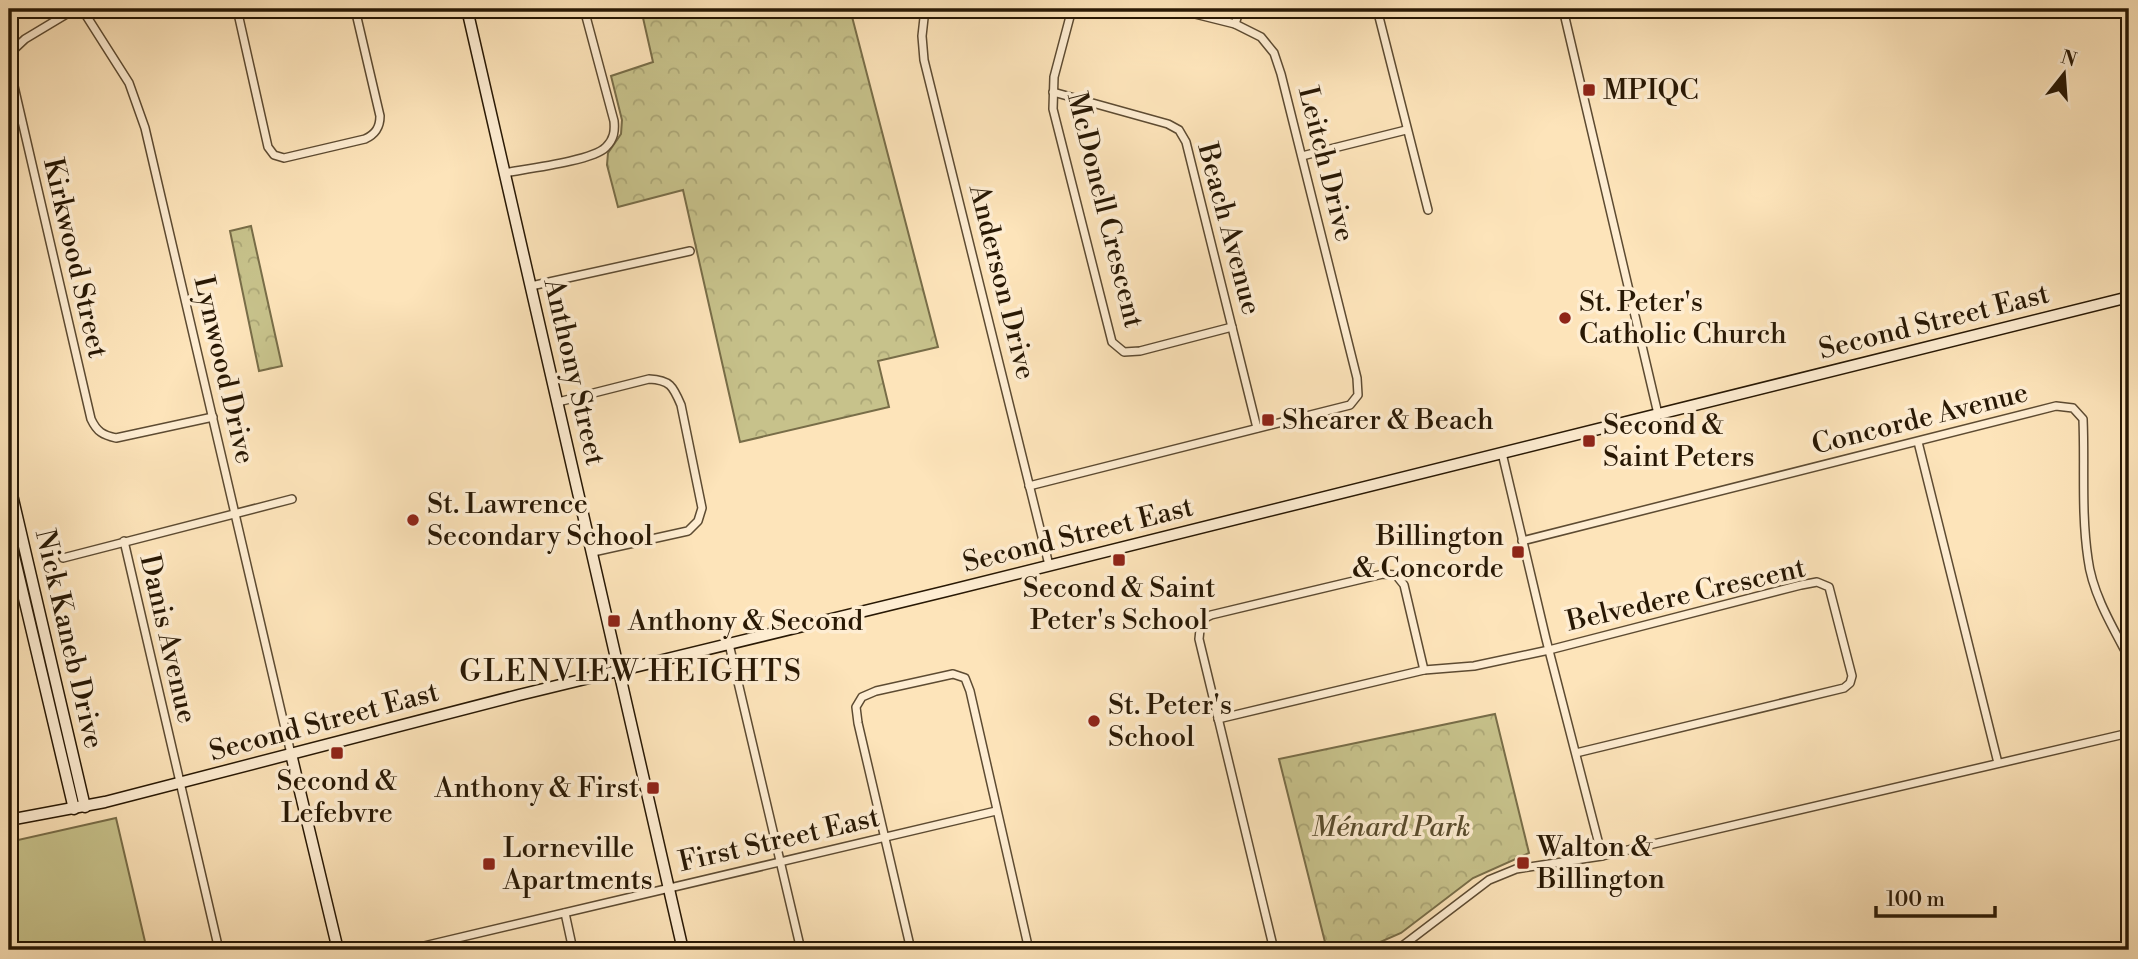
<svg xmlns="http://www.w3.org/2000/svg" width="2138" height="959" font-family="'Libre Bodoni',serif">
  <style>
    .green { fill: #c7c28b; stroke: #786d48; stroke-width: 2 }
    .forest { fill: url(#forest-crowns); stroke: #786d48; stroke-width: 2 }
    .lines { fill: none; stroke-linecap: round; stroke-linejoin: round }
    .street-casing { stroke: #5d4b32; stroke-width: 10 }
    .secondary-casing { stroke: #281804; stroke-width: 13 }
    .street { stroke: #feedd2; stroke-width: 7 }
    .secondary { stroke: #feedd2; stroke-width: 10 }
    .poi-dot { fill: #8f2418; stroke: #feedd2; stroke-width: 2.5 }
    .labels { text-anchor: middle; dominant-baseline: central; stroke-width: 7; stroke-linejoin: round; paint-order: stroke }
    .poi-label { font-size: 28px; fill: #281804; stroke: #feedd2; text-anchor: start }
    .street-label { font-size: 28px; fill: #281804; stroke: #feedd2 }
    .park-label { font-size: 28px; font-style: italic; fill: #584b2c; stroke: #feedd2 }
    .neighbourhood-label { font-size: 30px; letter-spacing: 2px; fill: #281804; stroke: #feedd2 }
  </style>
  <defs>
    <pattern id="forest-crowns" width="20" height="18" patternUnits="userSpaceOnUse" patternTransform="scale(1.75)"><rect width="20" height="18" fill="#c7c28b"/><path d="M2 6a3 3 0 1 1 6 0M12 15a3 3 0 1 1 6 0" fill="none" stroke="#aba676"/></pattern>
  </defs>
  <rect width="100%" height="100%" fill="#fde4ba"/>
  <filter id="stains"><feTurbulence type="fractalNoise" baseFrequency=".00286" numOctaves="4"/><feColorMatrix values="0 0 0 0 .2 0 0 0 0 .09 0 0 0 0 .02 0 0 0 .5 -.17"/></filter>
  <radialGradient id="worn" r=".72"><stop offset=".6" stop-color="#630" stop-opacity="0"/><stop offset="1" stop-color="#630" stop-opacity=".3"/></radialGradient>
  <!-- green -->
  <polygon class="green" points="116,818 147,950 9,950 9,842"/>
  <!-- forest -->
  <g class="forest">
    <polygon points="641,9 850,9 938,347 878,361 889,407 740,442 683,190 618,207 607,165 608,153 621,134 622,120 611,76 653,62"/>
    <polygon points="251,226 282,366 259,371 230,231"/>
    <polygon points="1495,714 1529,853 1473,878 1401,933 1362,950 1327,950 1279,759"/>
  </g>
  <g class="lines">
    <!-- street casing -->
    <g class="street-casing">
      <g id="street">
        <path d="M75,9L25,39L10,53V69L91,419C97,432 103,435 116,438L213,417"/>
        <polyline points="82,9 129,83 145,128 291,754"/>
        <path d="M237,9L268,147L274,155L284,158L365,139C376,134 380,127 380,116L355,9"/>
        <polyline points="925,9 922,36 924,60 1049,565"/>
        <polyline points="1072,9 1054,77 1053,109 1112,342 1124,352 1140,351 1232,327"/>
        <polyline points="1377,9 1428,210"/>
        <polyline points="1563,9 1658,414"/>
        <polyline points="1235,24 1240,9"/>
        <polyline points="1053,92 1168,124 1179,130 1186,142 1257,428"/>
        <polyline points="1302,156 1406,130"/>
        <path d="M504,173C525,169 593,161 606,147C614,139 615,131 614,121L584,9"/>
        <polyline points="531,286 690,251"/>
        <path d="M558,402L649,379C670,380 673,386 681,405L702,508L698,521L688,531L593,552"/>
        <polyline points="1918,442 1998,763"/>
        <polyline points="1502,453 1546,639 1602,856"/>
        <polyline points="1029,486 1350,405 1358,395 1357,378 1281,74 1274,53 1261,37 1235,24 1175,9"/>
        <polyline points="124,541 219,950"/>
        <path d="M1522,541L2056,406L2073,408L2083,419C2085,465 2081,512 2088,559C2092,593 2113,628 2129,658"/>
        <polyline points="63,558 292,499"/>
        <polyline points="729,644 801,950"/>
        <polyline points="1218,719 1424,670 1474,666 1549,650 1801,585 1817,582 1829,587 1852,676 1850,683 1844,688 1576,753"/>
        <polyline points="565,913 573,950"/>
        <polyline points="407,950 996,811"/>
        <polyline points="911,950 858,723 856,707 862,697 876,691 953,674 965,678 970,691 1029,950"/>
        <polyline points="1274,950 1199,639 1201,620 1211,615 1383,574 1396,575 1404,585 1424,670"/>
        <polyline points="1397,950 1489,880 1516,869 1602,856 2129,733"/>
      </g>
    </g>
    <!-- secondary casing -->
    <g class="secondary-casing">
      <g id="secondary">
        <polyline points="467,9 683,950"/>
        <polyline points="9,482 85,807"/>
        <polyline points="9,535 74,809"/>
        <polyline points="291,754 338,950"/>
        <polyline points="9,820 105,802 519,695 947,591 2129,297"/>
      </g>
    </g>
    <!-- street -->
    <use href="#street" class="street"/>
    <!-- secondary -->
    <use href="#secondary" class="secondary"/>
  </g>
  <!-- markers -->
  <g class="poi-dot">
    <rect x="1582" y="83" width="14" height="14" rx="3.5"/>
    <circle cx="1565" cy="318" r="7"/>
    <rect x="1261" y="413" width="14" height="14" rx="3.5"/>
    <rect x="1582" y="434" width="14" height="14" rx="3.5"/>
    <circle cx="413" cy="520" r="7"/>
    <rect x="1511" y="545" width="14" height="14" rx="3.5"/>
    <rect x="1112" y="553" width="14" height="14" rx="3.5"/>
    <rect x="607" y="614" width="14" height="14" rx="3.5"/>
    <circle cx="1094" cy="721" r="7"/>
    <rect x="330" y="746" width="14" height="14" rx="3.5"/>
    <rect x="646" y="781" width="14" height="14" rx="3.5"/>
    <rect x="1516" y="856" width="14" height="14" rx="3.5"/>
    <rect x="482" y="857" width="14" height="14" rx="3.5"/>
  </g>
  <g class="labels">
    <!-- poi labels -->
    <g class="poi-label">
      <text x="1603" y="90">MPIQC</text>
      <text x="1579" y="302">St. Peter's<tspan x="1579" dy="32">Catholic Church</tspan></text>
      <text x="1282" y="420">Shearer &amp; Beach</text>
      <text x="1603" y="425">Second &amp;<tspan x="1603" dy="32">Saint Peters</tspan></text>
      <text x="427" y="504">St. Lawrence<tspan x="427" dy="32">Secondary School</tspan></text>
      <text x="1504" y="536" text-anchor="end">Billington<tspan x="1504" dy="32">&amp; Concorde</tspan></text>
      <text x="1119" y="588" text-anchor="middle">Second &amp; Saint<tspan x="1119" dy="32">Peter's School</tspan></text>
      <text x="628" y="621">Anthony &amp; Second</text>
      <text x="1108" y="705">St. Peter's<tspan x="1108" dy="32">School</tspan></text>
      <text x="337" y="781" text-anchor="middle">Second &amp;<tspan x="337" dy="32">Lefebvre</tspan></text>
      <text x="639" y="788" text-anchor="end">Anthony &amp; First</text>
      <text x="1537" y="847">Walton &amp;<tspan x="1537" dy="32">Billington</tspan></text>
      <text x="503" y="848">Lorneville<tspan x="503" dy="32">Apartments</tspan></text>
    </g>
    <!-- street labels -->
    <g class="street-label">
      <text transform="translate(1326 164) rotate(76)">Leitch Drive</text>
      <text transform="translate(1105 210) rotate(76)">McDonell Crescent</text>
      <text transform="translate(1229 229) rotate(75)">Beach Avenue</text>
      <text transform="translate(75 258) rotate(77)">Kirkwood Street</text>
      <text transform="translate(1002 282) rotate(76)">Anderson Drive</text>
      <text transform="translate(1934 322) rotate(-14)">Second Street East</text>
      <text transform="translate(224 370) rotate(77)">Lynwood Drive</text>
      <text transform="translate(574 372) rotate(77)">Anthony Street</text>
      <text transform="translate(1920 419) rotate(-14)">Concorde Avenue</text>
      <text transform="translate(1078 535) rotate(-14)">Second Street East</text>
      <text transform="translate(1686 595) rotate(-13)">Belvedere Crescent</text>
      <text transform="translate(69 639) rotate(77)">Nick Kaneb Drive</text>
      <text transform="translate(168 639) rotate(77)">Danis Avenue</text>
      <text transform="translate(324 722) rotate(-15)">Second Street East</text>
      <text transform="translate(779 840) rotate(-13)">First Street East</text>
    </g>
    <!-- park labels -->
    <g class="park-label">
      <text x="1391" y="827">Ménard Park</text>
    </g>
    <!-- neighbourhood labels -->
    <g class="neighbourhood-label">
      <text x="631" y="672">GLENVIEW HEIGHTS</text>
    </g>
  </g>
  <!-- margin -->
  <rect width="2138" height="959" fill="none" stroke="#fde4ba" stroke-width="35"/>
  <rect x="10" y="10" width="2117" height="938" fill="none" stroke="#281804" stroke-width="3.5"/>
  <rect x="18" y="18" width="2103" height="924" fill="none" stroke="#281804" stroke-width="2"/>
  <!-- north arrow -->
  <g transform="translate(2064 74) rotate(17)" stroke="#feedd2" stroke-width="5" paint-order="stroke">
  <path d="M0-5L12 26L0 18L-12 26Z" fill="#281804"/>
  <text y="-10" font-size="19" font-weight="bold" text-anchor="middle" fill="#281804">N</text>
  </g>
  <!-- scale -->
  <path d="M1876 906v10h119v-10" fill="none" stroke="#281804" stroke-width="3.5"/>
  <text x="1886" y="906" font-size="21" fill="#281804" stroke="#feedd2" stroke-width="5" paint-order="stroke">100 m</text>
  <rect width="100%" height="100%" filter="url(#stains)"/>
  <rect width="100%" height="100%" fill="url(#worn)"/>
</svg>
